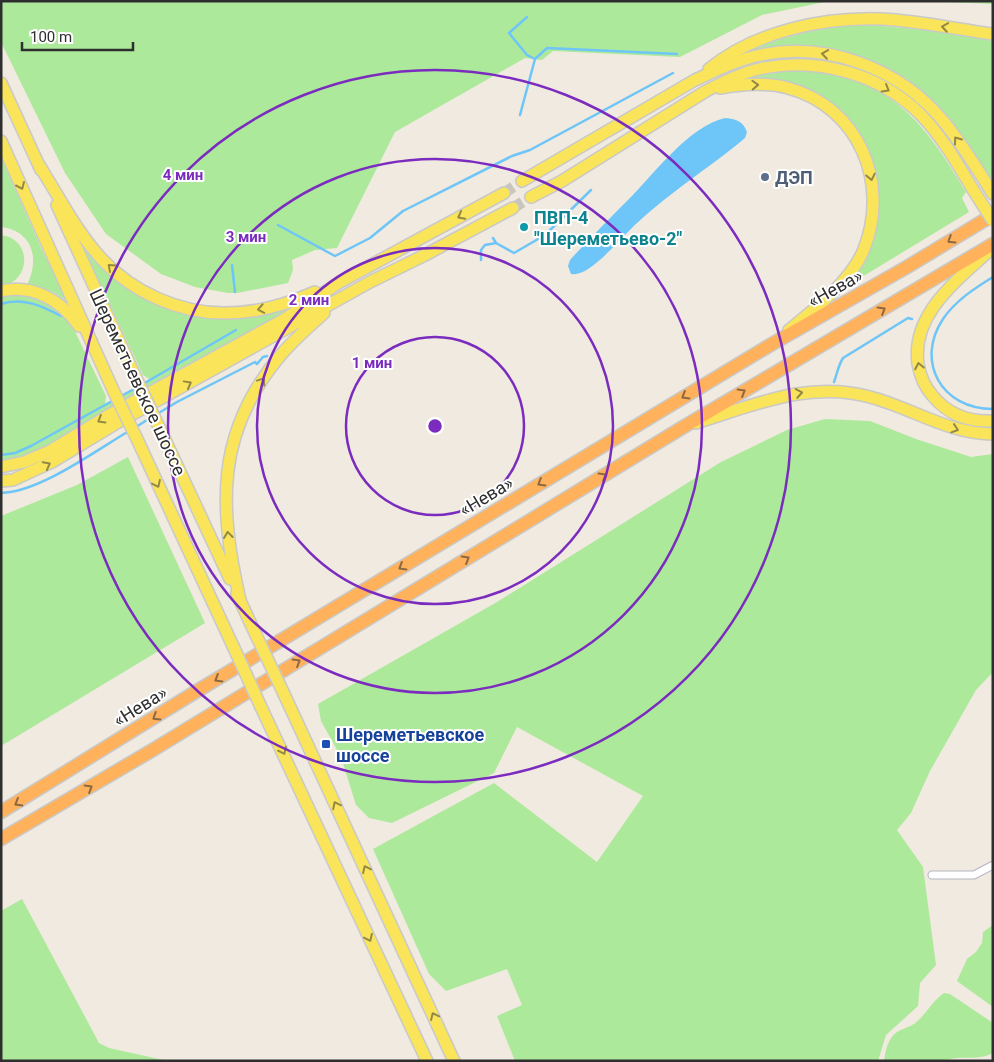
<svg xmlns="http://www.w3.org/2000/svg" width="994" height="1062" font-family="Roboto,sans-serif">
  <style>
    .green { fill: #ade99a }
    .water { fill: #6ec5f7 }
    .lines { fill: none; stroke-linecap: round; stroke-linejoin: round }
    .stream { stroke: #6ec5f7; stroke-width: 2.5 }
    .primary-tunnel { stroke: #c9c4bc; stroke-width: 11; stroke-dasharray: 11 5.5; stroke-linecap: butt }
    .minor-casing { stroke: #b4b4c2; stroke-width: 9 }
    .primary-casing { stroke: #c9c9c9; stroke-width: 14 }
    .motorway-casing { stroke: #c9c9c9; stroke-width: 15 }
    .minor { stroke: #fff; stroke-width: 7 }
    .primary { stroke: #fae45a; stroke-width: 11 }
    .motorway { stroke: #ffb25b; stroke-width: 12 }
    .primary-bridge-casing { stroke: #c9c9c9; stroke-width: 14; stroke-linecap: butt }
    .primary-bridge { stroke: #fae45a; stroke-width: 11 }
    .oneway { stroke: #948944 }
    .oneway2 { stroke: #8c6942 }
    .ring { fill: none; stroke: #7b2cbf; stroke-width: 2.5 }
    .service-dot { fill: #5c6f8a; stroke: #fff; stroke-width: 2 }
    .culture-dot { fill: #0f9aa8; stroke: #fff; stroke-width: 2 }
    .transit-dot { fill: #1a4fb4; stroke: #fff; stroke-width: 2 }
    .labels { text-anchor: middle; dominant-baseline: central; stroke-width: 4; stroke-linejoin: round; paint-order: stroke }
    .service-label { font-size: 18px; font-weight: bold; fill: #4e5e75; stroke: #fff; text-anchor: start }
    .culture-label { font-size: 18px; font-weight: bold; fill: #0d838f; stroke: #fff; text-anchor: start }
    .street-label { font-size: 18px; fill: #2e2e2e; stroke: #fff }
    .transit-label { font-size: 18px; font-weight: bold; fill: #164399; stroke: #fff; text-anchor: start }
    .centre { fill: #7b2cbf; stroke: #fff; stroke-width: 2.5 }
    .ring-label { font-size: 15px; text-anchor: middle; font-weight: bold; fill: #7b2cbf; stroke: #fff; stroke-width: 4; stroke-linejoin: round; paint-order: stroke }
  </style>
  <rect width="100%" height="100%" fill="#f0eae0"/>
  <!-- green -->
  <g class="green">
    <polygon points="1,1 829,1 762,15 680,57 553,51 542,60 525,58 395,132 337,248 315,250 292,260 293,270 288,283 237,293 228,293 195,287 161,274 106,234 65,173 1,42"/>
    <polygon points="924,1 993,1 993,4"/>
    <path d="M853,25C900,25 946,33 993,41V177L988,178L917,89L901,77L883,67L867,59L839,51L737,57C774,38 812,29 853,25Z"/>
    <path d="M794,70C885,72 923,119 966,192L962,198L969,212L847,286C882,241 890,188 861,137C855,126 840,107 828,101C820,98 810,97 802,96C781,91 760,86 739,81L756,76Z"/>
    <path d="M1,157L42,250L70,305C59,293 44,287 27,285C40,259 33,231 1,227Z"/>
    <path d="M1,235C32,239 32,280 1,287Z"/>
    <path d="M84,249C142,312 202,332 286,310V312L47,447L23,458L1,462V296L9,294L30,295L52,304L69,319L106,396L105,405L151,380L143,375Z"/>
    <polygon points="825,419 870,421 916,439 971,457 993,454 993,672 976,690 930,771 911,813 897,830 923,867 936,965 920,983 918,1006 886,1035 878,1061 515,1061 497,1016 522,1005 507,969 446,991 429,974 373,849 494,783 597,862 643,796 517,727 494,773 392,823 369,818 356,805 341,757 321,721 318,704 497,602 721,462 787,430"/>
    <polygon points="128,457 205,623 1,746 1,516 77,485"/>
    <polygon points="22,899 99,1043 109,1048 168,1061 1,1061 1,911"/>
    <polygon points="993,925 993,1007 957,981 967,959 976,952 982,943 983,932"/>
    <path d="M944,993L950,994L993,1023V1053C976,1062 959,1054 945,1061H884C885,1055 886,1047 889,1042C895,1029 904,1030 914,1024C926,1015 932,1001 944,993Z"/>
  </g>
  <!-- water -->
  <path class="water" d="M725,118C736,119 743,121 747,132L745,138C707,170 663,196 628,232C616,243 588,278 571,274L568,266L570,260C590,238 611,217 632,196C657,170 689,127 725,118Z"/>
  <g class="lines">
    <!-- stream -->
    <g class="stream">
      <polyline points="527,17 509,33 527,55 535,59"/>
      <polyline points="520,115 535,59 547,48 677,54"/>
      <polyline points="278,225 335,256 370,238 403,211 512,156 530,150 673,73"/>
      <polyline points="493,238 496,243 514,253 545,235 591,190"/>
      <polyline points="481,260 481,250 485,245 496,243"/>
      <polyline points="232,265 235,292"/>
      <path d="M993,277C975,288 955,301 943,319C915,361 941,409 993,409"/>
      <path d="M1,304C23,297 42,306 61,316"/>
      <path d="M834,382C837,374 838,366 843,358L908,318L912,319"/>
      <polyline points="143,384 236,330"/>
      <polyline points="121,396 136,388"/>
      <polyline points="157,414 177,402 255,362 257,364 263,357 267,356"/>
      <polyline points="136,427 150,418"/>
      <polyline points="1,455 15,453 31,446 114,400"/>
      <path d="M1,493C40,492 95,451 129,431"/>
    </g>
    <!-- primary-tunnel -->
    <g class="primary-tunnel">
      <polyline points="504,193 522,181"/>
      <polyline points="513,208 531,197"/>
    </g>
    <!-- minor casing -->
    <g class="minor-casing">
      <polyline id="minor" points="932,875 974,875 993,865"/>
    </g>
    <!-- primary casing -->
    <g class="primary-casing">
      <g id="primary">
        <path d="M709,69C756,31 823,17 882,19C919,21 956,29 993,34"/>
        <polyline points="1,83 41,170"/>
        <path d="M720,88C742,84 766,82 788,88C859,107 890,183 864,249C852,280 815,309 789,330"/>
        <polyline points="1,141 114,392"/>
        <path d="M39,165C58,195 75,229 99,256C131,292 180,314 227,313C258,313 288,304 315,292"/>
        <path d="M522,181L695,80C715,71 734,61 756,56C824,40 899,67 944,122C962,144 978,170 993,194"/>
        <path d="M531,197L562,181L706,91C723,82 741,73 759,69C817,56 881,74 922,116C942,137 957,163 972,188"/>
        <polyline points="57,205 136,378"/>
        <path d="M991,249C958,280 911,313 918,364C920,375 924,386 932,395C947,414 969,422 993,421"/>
        <path d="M1,291C33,284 61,300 79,326"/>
        <path d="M696,423C754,405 809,380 870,397C912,408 949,434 993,434"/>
        <polyline points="159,427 230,579"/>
        <polyline points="137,439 233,646"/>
        <polyline points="1,467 24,462 50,451 111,414 283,320 340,282 504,193"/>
        <polyline points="1,481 13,480 52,462 115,424 370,282 425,255 513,208"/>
        <polyline points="237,594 256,635"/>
        <path d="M240,600C219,508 215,433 280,356C293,340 309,327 324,313"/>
        <polyline points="284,694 454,1061"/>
        <polyline points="261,707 427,1061"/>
      </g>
    </g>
    <!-- motorway casing -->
    <g class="motorway-casing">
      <g id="motorway">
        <polyline points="1,812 197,691 772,344 907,267 993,215"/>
        <polyline points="1,839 151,751 685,426 993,244"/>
      </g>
    </g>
    <!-- minor -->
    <use href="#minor" class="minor"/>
    <!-- primary -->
    <use href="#primary" class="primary"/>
    <!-- motorway -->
    <use href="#motorway" class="motorway"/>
    <!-- primary-bridge casing -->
    <g class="primary-bridge-casing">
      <g id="primary-bridge">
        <polyline points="972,188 993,221"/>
        <polyline points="136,378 159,427"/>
        <polyline points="114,392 137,439"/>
        <polyline points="256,635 284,694"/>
        <polyline points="233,646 261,707"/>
      </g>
    </g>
    <!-- primary-bridge -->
    <use href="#primary-bridge" class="primary-bridge"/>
  </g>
  <!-- one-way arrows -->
  <defs><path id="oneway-chevron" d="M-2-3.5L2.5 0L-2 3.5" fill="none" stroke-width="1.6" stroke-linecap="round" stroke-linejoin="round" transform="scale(1.25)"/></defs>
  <g class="oneway">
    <use href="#oneway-chevron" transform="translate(945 27) rotate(-171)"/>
    <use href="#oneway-chevron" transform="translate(825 54) rotate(-172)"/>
    <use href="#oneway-chevron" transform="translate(755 85) rotate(-2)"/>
    <use href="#oneway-chevron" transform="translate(886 89) rotate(30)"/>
    <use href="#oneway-chevron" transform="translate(957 140) rotate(-126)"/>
    <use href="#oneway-chevron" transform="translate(871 177) rotate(78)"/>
    <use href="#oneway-chevron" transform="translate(21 186) rotate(66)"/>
    <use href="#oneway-chevron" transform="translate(461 216) rotate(152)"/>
    <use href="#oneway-chevron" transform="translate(111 267) rotate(-138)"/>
    <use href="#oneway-chevron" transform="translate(261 309) rotate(169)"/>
    <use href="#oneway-chevron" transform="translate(919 366) rotate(-101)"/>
    <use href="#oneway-chevron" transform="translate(262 381) rotate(-56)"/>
    <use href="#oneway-chevron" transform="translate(188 384) rotate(-29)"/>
    <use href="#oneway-chevron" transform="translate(799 393) rotate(-10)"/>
    <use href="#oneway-chevron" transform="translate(101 420) rotate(149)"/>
    <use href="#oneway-chevron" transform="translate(955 429) rotate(18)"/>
    <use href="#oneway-chevron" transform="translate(47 465) rotate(-28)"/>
    <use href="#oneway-chevron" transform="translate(157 484) rotate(65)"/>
    <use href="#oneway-chevron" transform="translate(228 535) rotate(-97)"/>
    <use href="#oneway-chevron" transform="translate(283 751) rotate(64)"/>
    <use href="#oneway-chevron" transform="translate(336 805) rotate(-116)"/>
    <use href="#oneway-chevron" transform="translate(366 869) rotate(-115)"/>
    <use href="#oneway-chevron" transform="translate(369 938) rotate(65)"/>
    <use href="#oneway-chevron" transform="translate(434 1016) rotate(-115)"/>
  </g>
  <g class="oneway2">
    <use href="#oneway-chevron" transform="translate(951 240) rotate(148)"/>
    <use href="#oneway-chevron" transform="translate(882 310) rotate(-31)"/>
    <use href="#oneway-chevron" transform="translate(742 392) rotate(-31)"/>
    <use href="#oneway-chevron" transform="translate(685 396) rotate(149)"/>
    <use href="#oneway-chevron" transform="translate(603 476) rotate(-31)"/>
    <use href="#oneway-chevron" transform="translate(541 483) rotate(149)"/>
    <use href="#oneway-chevron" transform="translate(466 559) rotate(-31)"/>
    <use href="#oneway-chevron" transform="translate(402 567) rotate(149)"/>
    <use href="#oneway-chevron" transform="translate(297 662) rotate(-31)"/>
    <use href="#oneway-chevron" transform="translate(218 679) rotate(149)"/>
    <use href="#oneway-chevron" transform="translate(156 717) rotate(148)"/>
    <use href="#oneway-chevron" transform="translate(89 788) rotate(-31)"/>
    <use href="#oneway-chevron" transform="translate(18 803) rotate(150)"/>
  </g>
  <!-- distance rings -->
  <g class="ring">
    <circle cx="435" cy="426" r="89"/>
    <circle cx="435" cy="426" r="178"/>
    <circle cx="435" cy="426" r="267"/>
    <circle cx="435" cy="426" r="356"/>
  </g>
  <!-- markers -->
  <circle class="service-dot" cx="765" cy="177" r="5"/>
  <circle class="culture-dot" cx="524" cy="227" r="5"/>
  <rect class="transit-dot" x="321" y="739" width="10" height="10" rx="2.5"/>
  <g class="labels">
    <!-- service labels -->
    <g class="service-label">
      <text x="775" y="177">ДЭП</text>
    </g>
    <!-- culture labels -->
    <g class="culture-label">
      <text x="534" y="217">ПВП-4<tspan x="534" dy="21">"Шереметьево-2"</tspan></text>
    </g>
    <!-- street labels -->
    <g class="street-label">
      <text transform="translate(835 288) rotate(-29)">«Нева»</text>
      <text transform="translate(138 382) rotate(65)">Шереметьевское шоссе</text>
      <text transform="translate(486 496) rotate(-31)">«Нева»</text>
      <text transform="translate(140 706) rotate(-32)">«Нева»</text>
    </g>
    <!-- transit labels -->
    <g class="transit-label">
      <text x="336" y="734">Шереметьевское<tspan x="336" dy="21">шоссе</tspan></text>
    </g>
  </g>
  <circle cx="435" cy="426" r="8" class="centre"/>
  <g class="ring-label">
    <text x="183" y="180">4 мин</text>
    <text x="246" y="242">3 мин</text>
    <text x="309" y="305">2 мин</text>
    <text x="372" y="368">1 мин</text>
  </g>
  <!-- border -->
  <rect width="994" height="1062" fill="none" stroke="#2e2e2e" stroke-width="5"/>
  <!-- scale -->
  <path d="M22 42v8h111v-8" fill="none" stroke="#2e2e2e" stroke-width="2.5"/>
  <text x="30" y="42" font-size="15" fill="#2e2e2e" stroke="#ffffff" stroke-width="4" paint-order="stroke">100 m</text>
</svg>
